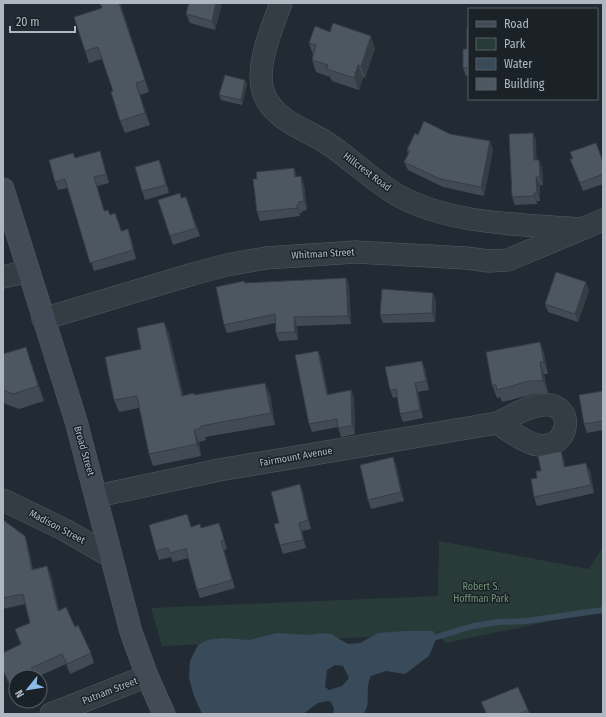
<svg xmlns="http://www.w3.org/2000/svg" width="606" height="717" font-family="'Fira Sans Condensed',sans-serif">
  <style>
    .green { fill: #293b39 }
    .water { fill: #394a5b; fill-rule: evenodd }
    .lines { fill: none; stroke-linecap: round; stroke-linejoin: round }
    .stream { stroke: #394a5b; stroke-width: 6 }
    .street-casing { stroke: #525b62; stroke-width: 23 }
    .secondary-casing { stroke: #525b62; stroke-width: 23 }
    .street { stroke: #353d44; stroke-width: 22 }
    .secondary { stroke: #434c56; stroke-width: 22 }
    .wall { fill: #424b53 }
    .shaded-wall { fill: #363d44 }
    .building { fill: #4d5761; stroke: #363d44 }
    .labels { text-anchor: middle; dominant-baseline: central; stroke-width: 3; stroke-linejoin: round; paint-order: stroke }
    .street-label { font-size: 10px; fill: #afb8c1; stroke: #1a2228 }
    .park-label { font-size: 10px; fill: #719475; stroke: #1a2228 }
  </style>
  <rect width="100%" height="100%" fill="#222b33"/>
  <!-- green -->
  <polygon class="green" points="439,541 589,569 603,547 603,610 446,643 437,634 162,646 151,608 438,596"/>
  <!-- water -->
  <path class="water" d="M406,631H433L437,637L429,656L405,674L386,671L371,676C364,690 372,705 363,714H333L334,709L331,702L328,701L318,703L303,714H202L194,696L189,678L190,661L198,645L207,640L224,638L249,640L278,633L310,635L320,633L331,634L348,644L360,643L378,633ZM335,665L343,666L349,678L342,686L329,690L325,687L327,670Z"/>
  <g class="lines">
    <!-- stream -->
    <polyline class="stream" points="437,637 473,626 499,622 526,621 603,610"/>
    <!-- street casing -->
    <g class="street-casing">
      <g id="street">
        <path d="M281,3C272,28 254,68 264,94C274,120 305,129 327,143C351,159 372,180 397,195C452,225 519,224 580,229"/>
        <polyline points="3,277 29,271"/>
        <polyline points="43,319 193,274 227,265 266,258 355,252 466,258 489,261 508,260 603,220"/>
        <path d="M97,496L219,470L497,423C510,431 524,442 538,445C570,451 577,402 543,405C527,406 511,417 497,423"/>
        <polyline points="3,500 65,530 110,556"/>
        <polyline points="51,714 147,676"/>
      </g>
    </g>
    <!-- secondary casing -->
    <g class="secondary-casing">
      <polyline id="secondary" points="3,189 76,421 131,632 147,676 164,714"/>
    </g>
    <!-- street -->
    <use href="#street" class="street"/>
    <!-- secondary -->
    <use href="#secondary" class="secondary"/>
  </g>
  <!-- wall -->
  <g class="wall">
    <polygon points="100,3 120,3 149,92 140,95 150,125 125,133 120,121 113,91 102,59 89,63 85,51 102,8"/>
    <polygon points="189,3 222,3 215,30 190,23 186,14"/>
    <polygon points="469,27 469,76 466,76 463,68 467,49"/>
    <polygon points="309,43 375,48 365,78 363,77 359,90 332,81 330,77 316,72 312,60 313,55"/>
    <polygon points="247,84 242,105 221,100 219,95"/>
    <polygon points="533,133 536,141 536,160 542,168 543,185 540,185 540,201 537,201 537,204 515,205 512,197"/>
    <polygon points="450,134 493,150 484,196 443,187 408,170 404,162 408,154 407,150 418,135"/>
    <polygon points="75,158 103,160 109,183 97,186 104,211 119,222 121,231 128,229 131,238 136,259 94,271 67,188 58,190 55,182"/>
    <polygon points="570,159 603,162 603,184 583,191"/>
    <polygon points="159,160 162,168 169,193 145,200 142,191"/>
    <polygon points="301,176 304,185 307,210 302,211 302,213 300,213 300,216 260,221 257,212 297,177"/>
    <polygon points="186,197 200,236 173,245 170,236 181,198"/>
    <polygon points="346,278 349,286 351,324 297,326 298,340 279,341 276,333 275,323 227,333 224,325 244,281 245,283"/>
    <polygon points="589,290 578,322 548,312 545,304"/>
    <polygon points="436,301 435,322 383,323 380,315"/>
    <polygon points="164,322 169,334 183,395 270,394 275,425 205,437 206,440 199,442 201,456 153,466 149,454 139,408 119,412 114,400 141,349"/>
    <polygon points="540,342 544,354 548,374 544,374 548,393 534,394 502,402 500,397 497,398 492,385"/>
    <polygon points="318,351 321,359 328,394 351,390 354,398 355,434 341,437 338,427 312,432 309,424"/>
    <polygon points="3,354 31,362 44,401 19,409 3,403"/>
    <polygon points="425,369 429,390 418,392 423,418 403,422 400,414 397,397 393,398 390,390"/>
    <polygon points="603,391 603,430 587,433 584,424"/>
    <polygon points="561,451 564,460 565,467 590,471 594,493 537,506 534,497 537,478 541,471"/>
    <polygon points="393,457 396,465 404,501 371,509 368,500"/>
    <polygon points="303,493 311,529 302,531 306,548 283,554 280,545 279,523"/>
    <polygon points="3,520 25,536 28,546 33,569 47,566 51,576 59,610 75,627 91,653 94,663 70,674 66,664 37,677 16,677 16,691 13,693 3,671 3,653 21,645 15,629 30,623 25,604 3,609"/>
    <polygon points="190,523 191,527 202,528 222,532 227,549 224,550 235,588 200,598 197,590 188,558 173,562 171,557 159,560 156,551"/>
    <polygon points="481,702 528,710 530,714 486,714"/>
  </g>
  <!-- shaded-wall -->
  <g class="shaded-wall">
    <polygon points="119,3 120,3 149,92 145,80"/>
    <polygon points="216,3 222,3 215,30 212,21"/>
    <polygon points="371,36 375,48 365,78 361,66"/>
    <polygon points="358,65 363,77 359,90 354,78"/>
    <polygon points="245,80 247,84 242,105 241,100"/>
    <polygon points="136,83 150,125 145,113"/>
    <polygon points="533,133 536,141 537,168 534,160"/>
    <polygon points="490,141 493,150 484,196 481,187"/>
    <polygon points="100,151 103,160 109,183 106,174"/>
    <polygon points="159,160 162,168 169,193 166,185"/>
    <polygon points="539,160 542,168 543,185 540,177"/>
    <polygon points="294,168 297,176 295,177"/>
    <polygon points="301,176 304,185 307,210 304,201"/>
    <polygon points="94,177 97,186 107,220 104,211"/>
    <polygon points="536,177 540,185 540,201 537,193"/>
    <polygon points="534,193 537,201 537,204 534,196"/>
    <polygon points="297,205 300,213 300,216 297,208"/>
    <polygon points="128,229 131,238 136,259 133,250"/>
    <polygon points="346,278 349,286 351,324 348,316"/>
    <polygon points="586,282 589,290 578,322 575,314"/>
    <polygon points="433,293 436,301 435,322 432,313"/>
    <polygon points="294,317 297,326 298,340 295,332"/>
    <polygon points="164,322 169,334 186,407 182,396"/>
    <polygon points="540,342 544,354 548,374 544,362"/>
    <polygon points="26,347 44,401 38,386"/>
    <polygon points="318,351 321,359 330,403 327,395"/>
    <polygon points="422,361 425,369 429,390 426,381"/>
    <polygon points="540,362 544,374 548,393 543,381"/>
    <polygon points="265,383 270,394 275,425 271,413"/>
    <polygon points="415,383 418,392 423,418 420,410"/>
    <polygon points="351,390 354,398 355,434 352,426"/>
    <polygon points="194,430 199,442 201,456 197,444"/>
    <polygon points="561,451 564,460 567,476 564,467"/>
    <polygon points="393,457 396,465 404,501 401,492"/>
    <polygon points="586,463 590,471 594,493 591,485"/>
    <polygon points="300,484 303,493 311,529 308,520"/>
    <polygon points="219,523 222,532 227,549 224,540"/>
    <polygon points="299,523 302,531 306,548 303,540"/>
    <polygon points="25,536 28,546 35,580 32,570"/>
    <polygon points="221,541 224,550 235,588 232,580"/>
    <polygon points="47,566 51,576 61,621 58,611"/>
  </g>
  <!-- building -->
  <g class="building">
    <polygon points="100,3 119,3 145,80 136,83 145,113 120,121 111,92 113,91 98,47 85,51 74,17 102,8"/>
    <polygon points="189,3 216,3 212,21 186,14"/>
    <polygon points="333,23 371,36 361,66 358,65 354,78 327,69 328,65 312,60 316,45 309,43 315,26 330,32"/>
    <polygon points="467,27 469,27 469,67 463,68 463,49 467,49"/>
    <polygon points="225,75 245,80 241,100 219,95"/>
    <polygon points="424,121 450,134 490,141 481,187 440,179 404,162 410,151 407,150 415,133 418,135"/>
    <polygon points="533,133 534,160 539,160 540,177 536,177 537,193 534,193 534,196 512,197 509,134"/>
    <polygon points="596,143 603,162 603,174 580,183 570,159 573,159 570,152"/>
    <polygon points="100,151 106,174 94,177 104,211 108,210 110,215 115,213 121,231 128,229 133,250 90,263 65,179 55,182 49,160 73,153 75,158"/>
    <polygon points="159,160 166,185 142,191 135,167"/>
    <polygon points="294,168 295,177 301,176 304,201 299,202 299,204 297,205 297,208 257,212 253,179 257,179 256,172"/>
    <polygon points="180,193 181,198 186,197 196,228 170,236 158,200"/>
    <polygon points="556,272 586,282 575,314 545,304"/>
    <polygon points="346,278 348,316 294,317 295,332 276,333 275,314 224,325 216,287 244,281 245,283"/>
    <polygon points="382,289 433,293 432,313 380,315"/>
    <polygon points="164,322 182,396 194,393 194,395 265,383 271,413 201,426 201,428 194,430 197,444 149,454 137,396 114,400 105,357 141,349 137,328"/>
    <polygon points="540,342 544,362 540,362 543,381 529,381 497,390 496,385 492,385 486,352"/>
    <polygon points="26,347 38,386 13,394 3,390 3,354"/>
    <polygon points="318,351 327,395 351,390 352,426 338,428 337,419 309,424 295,355"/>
    <polygon points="422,361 426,381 415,383 420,410 400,414 396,389 390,390 385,367"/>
    <polygon points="603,391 603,421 584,424 579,395"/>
    <polygon points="561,451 564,467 586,463 591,485 534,497 531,479 537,478 536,471 541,471 538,456"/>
    <polygon points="393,457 401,492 368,500 360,465"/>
    <polygon points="300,484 308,520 299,523 303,540 280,545 274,524 279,523 271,492"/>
    <polygon points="187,514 191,527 200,524 201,528 219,523 224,540 221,541 232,580 197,590 186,549 170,553 168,548 156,551 149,525"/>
    <polygon points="3,520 25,536 32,570 47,566 58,611 66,607 75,627 78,625 91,653 67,664 62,654 31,668 33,672 22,677 16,677 16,680 9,683 3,670 3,653 21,644 15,629 30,623 23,594 3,598"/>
    <polygon points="518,687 528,710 519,714 487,714 481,702"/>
  </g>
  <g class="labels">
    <!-- street labels -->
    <g class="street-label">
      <text transform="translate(367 172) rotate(37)">Hillcrest Road</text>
      <text transform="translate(323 254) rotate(-3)">Whitman Street</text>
      <text transform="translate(84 451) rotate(74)">Broad Street</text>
      <text transform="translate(296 457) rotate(-10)">Fairmount Avenue</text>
      <text transform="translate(57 527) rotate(28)">Madison Street</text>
      <text transform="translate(110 691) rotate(-21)">Putnam Street</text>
    </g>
    <!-- park labels -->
    <g class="park-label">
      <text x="481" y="587">Robert S.<tspan x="481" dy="12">Hoffman Park</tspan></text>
    </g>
  </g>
  <!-- border -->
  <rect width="606" height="717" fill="none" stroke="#afb8c1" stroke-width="8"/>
  <!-- legend -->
  <rect x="468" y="8" width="130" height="92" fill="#1a2228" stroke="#565e65"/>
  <rect x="476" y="21" width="20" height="6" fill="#434c56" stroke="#565e65"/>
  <text x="504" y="28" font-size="12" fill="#afb8c1">Road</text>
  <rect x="476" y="38" width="20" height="12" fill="#293b39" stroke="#565e65"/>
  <text x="504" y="48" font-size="12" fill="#afb8c1">Park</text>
  <rect x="476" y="58" width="20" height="12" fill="#394a5b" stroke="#565e65"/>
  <text x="504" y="68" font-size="12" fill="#afb8c1">Water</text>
  <rect x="476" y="78" width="20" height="12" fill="#4d5761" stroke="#565e65"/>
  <text x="504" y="88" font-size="12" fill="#afb8c1">Building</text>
  <!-- north arrow -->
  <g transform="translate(28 689) rotate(240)"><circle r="19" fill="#1a2228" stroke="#565e65"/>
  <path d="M0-3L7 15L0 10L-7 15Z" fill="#8bbae9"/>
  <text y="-6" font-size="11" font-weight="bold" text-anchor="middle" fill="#afb8c1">N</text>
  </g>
  <!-- scale -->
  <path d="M10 26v6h65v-6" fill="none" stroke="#afb8c1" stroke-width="2"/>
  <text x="16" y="26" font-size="12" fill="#afb8c1" stroke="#1a2228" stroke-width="3" paint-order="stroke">20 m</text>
</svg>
